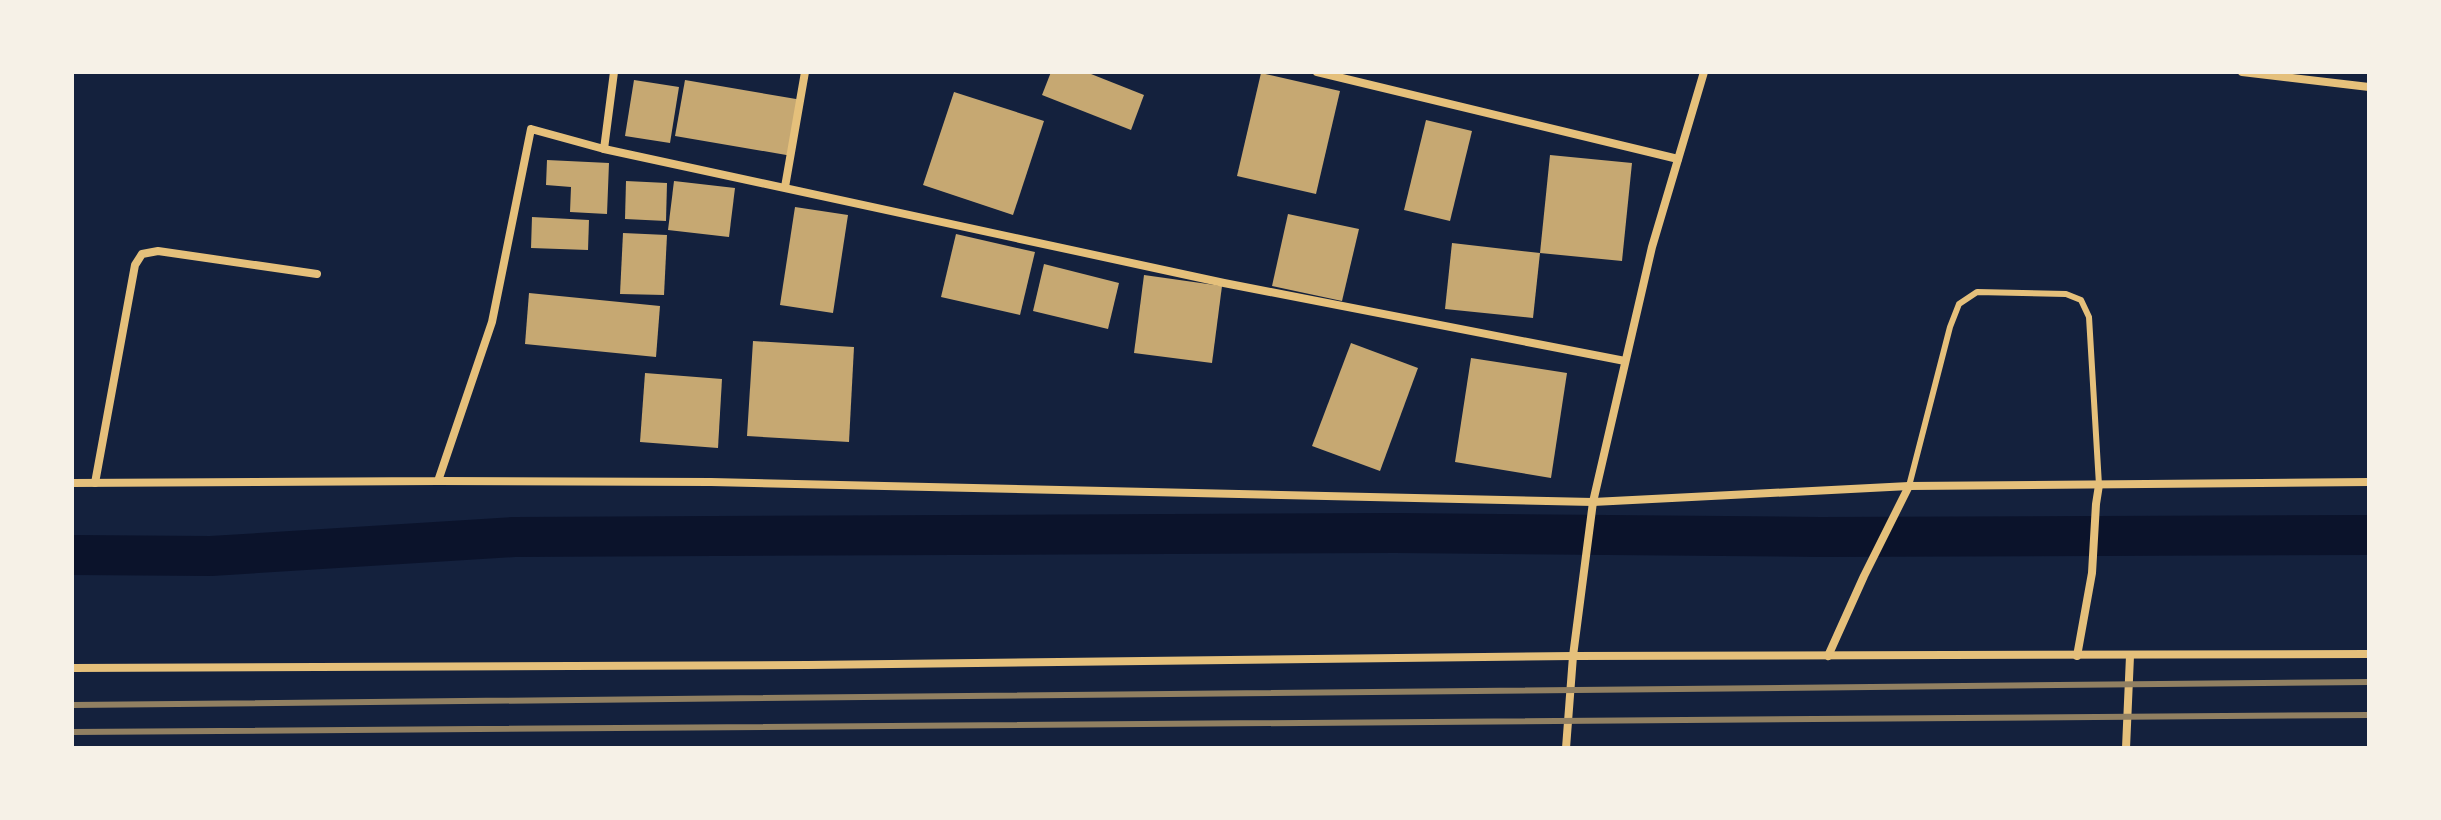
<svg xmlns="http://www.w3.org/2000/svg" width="2441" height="820" font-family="'PT Sans',sans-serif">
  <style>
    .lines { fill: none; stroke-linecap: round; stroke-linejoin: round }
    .canal { stroke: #0b132b; stroke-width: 40 }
    .building { fill: #c6a872 }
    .service { stroke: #e5c07b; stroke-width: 6 }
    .minor { stroke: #e5c07b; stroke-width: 8 }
    .rail { stroke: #918062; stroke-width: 6 }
  </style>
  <rect width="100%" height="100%" fill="#14213d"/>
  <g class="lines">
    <!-- canal -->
    <polyline class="canal" points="72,555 211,556 514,537 1395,533 1820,537 2369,535"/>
  </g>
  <!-- building -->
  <g class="building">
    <polygon points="1051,72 1086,72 1144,95 1131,130 1042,95"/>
    <polygon points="1261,73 1340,91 1316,194 1237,176"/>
    <polygon points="634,80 679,87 670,143 625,136"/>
    <polygon points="685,80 802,100 792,156 675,136"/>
    <polygon points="954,92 1044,121 1013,215 923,185"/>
    <polygon points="1426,120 1472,131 1450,221 1404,210"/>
    <polygon points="1550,155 1632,163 1622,261 1540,253"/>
    <polygon points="547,160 609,163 607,214 570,212 571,187 546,185"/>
    <polygon points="626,181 667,183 666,221 625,219"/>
    <polygon points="674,181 735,188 729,237 668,230"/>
    <polygon points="795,207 848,215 833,313 780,305"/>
    <polygon points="1288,214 1359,229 1342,301 1272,286"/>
    <polygon points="532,217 589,220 588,250 531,248"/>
    <polygon points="623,233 667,235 664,295 620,294"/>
    <polygon points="956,234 1035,252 1020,315 941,297"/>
    <polygon points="1452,243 1540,253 1533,318 1445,309"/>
    <polygon points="1044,264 1119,283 1108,329 1033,311"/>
    <polygon points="1144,275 1222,286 1212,363 1134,353"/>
    <polygon points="529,293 660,306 656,357 525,344"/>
    <polygon points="753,341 854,347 849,442 747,436"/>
    <polygon points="1351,343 1418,368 1380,471 1312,446"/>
    <polygon points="1471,358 1567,373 1551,478 1455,462"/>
    <polygon points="645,373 722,379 718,448 640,442"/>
  </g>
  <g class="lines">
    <!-- service -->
    <polyline class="service" points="1909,486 1950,327 1959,304 1977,292 2066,294 2081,300 2089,317 2099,485"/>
    <!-- minor -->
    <g class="minor">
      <polyline points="1317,72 1678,159"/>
      <polyline points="2242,72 2369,87"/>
      <polyline points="604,149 1224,283 1625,361"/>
      <polyline points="785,187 805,72"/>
      <polyline points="438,481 711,482 1593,502 1909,486 2369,482"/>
      <polyline points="72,483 438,481 492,322 531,129 604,149 614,72"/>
      <polyline points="95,483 135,265 142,254 158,251 317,274"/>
      <polyline points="1828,656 1864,576 1909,486"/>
      <polyline points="2077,656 2092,573 2096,504 2099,485"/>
      <polyline points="72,668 808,665 1573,656 2369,654"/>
      <polyline points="1566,748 1573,656 1593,502 1652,247 1704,72"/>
      <polyline points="2126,748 2130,656"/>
    </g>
    <!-- rail -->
    <g class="rail">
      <polyline points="72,705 2369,682"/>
      <polyline points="72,732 2369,715"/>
    </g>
  </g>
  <!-- border -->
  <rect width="2441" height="820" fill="none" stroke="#f6f1e7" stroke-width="148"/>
</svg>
